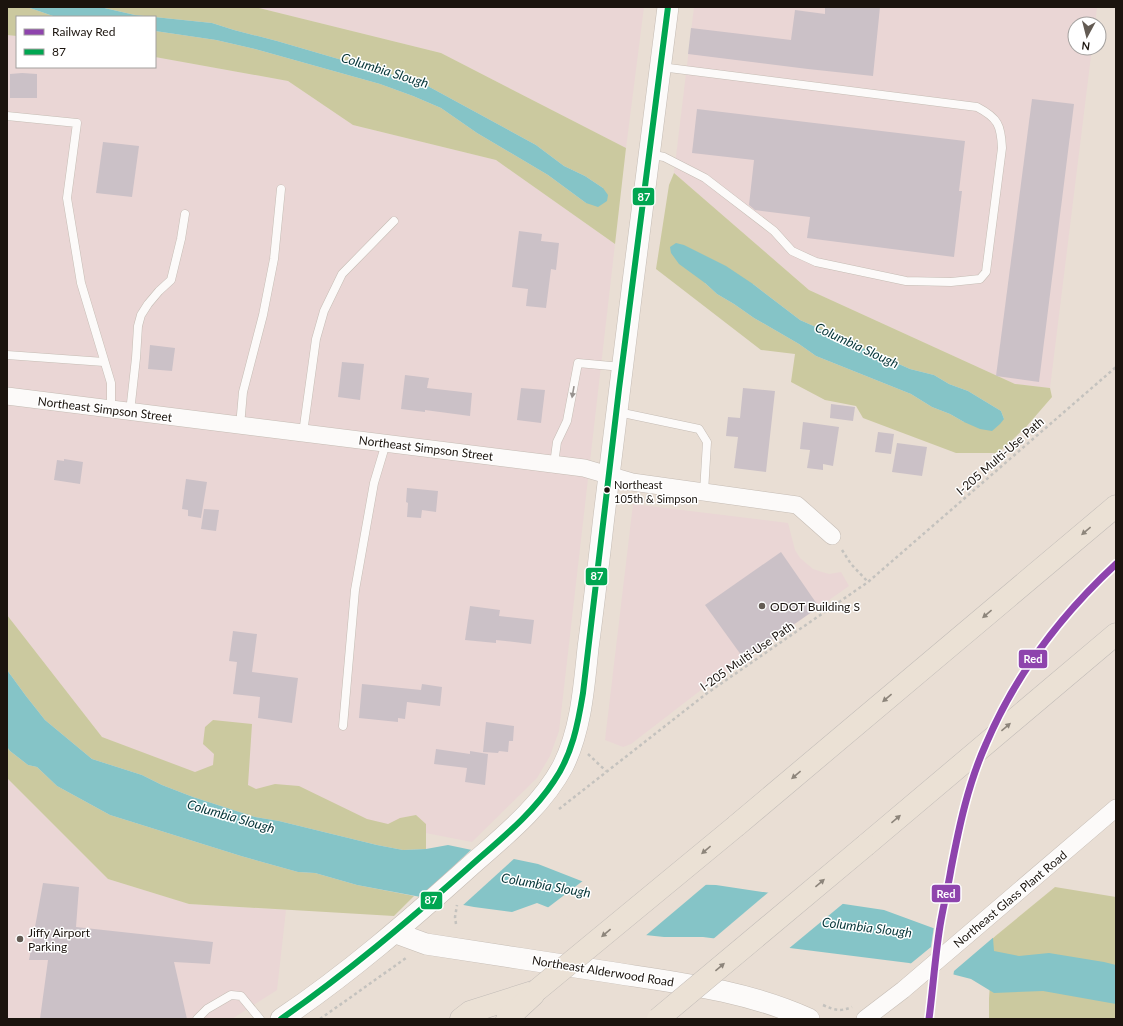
<svg xmlns="http://www.w3.org/2000/svg" width="1123" height="1026" font-family="Lato,sans-serif">
  <style>
    .industrial { fill: #ead6d5 }
    .forest { fill: #cbc99f; fill-rule: evenodd }
    .water { fill: #85c4c7 }
    .pier { fill: #e9ded4 }
    .building { fill: #cbc1c7 }
    .lines { fill: none; stroke-linecap: round; stroke-linejoin: round }
    .service-casing { stroke: #c5bcb4; stroke-width: 9 }
    .minor-casing { stroke: #c5bcb4; stroke-width: 18 }
    .tertiary-casing { stroke: #c5bcb4; stroke-width: 22 }
    .motorway-casing { stroke: #c1bbb7; stroke-width: 23 }
    .path { stroke: #c4c2be; stroke-width: 2.5; stroke-dasharray: 3 3; stroke-linecap: butt }
    .service { stroke: #fcfaf9; stroke-width: 8 }
    .minor { stroke: #fcfaf9; stroke-width: 17 }
    .tertiary { stroke: #fcfaf9; stroke-width: 21 }
    .motorway { stroke: #ebe1d5; stroke-width: 22 }
    .motorway-bridge-casing { stroke: #c1bbb7; stroke-width: 23; stroke-linecap: butt }
    .motorway-bridge { stroke: #ebe1d5; stroke-width: 22 }
    .bus-1-casing { stroke: #fff; stroke-width: 9 }
    .bus-1 { stroke: #00a651; stroke-width: 6 }
    .rail-1-casing { stroke: #fff; stroke-width: 10 }
    .rail-1 { stroke: #8e44ad; stroke-width: 7 }
    .oneway { fill: #97928f }
    .oneway2 { fill: #8d857b }
    .bus-dot { fill: #1b140e; stroke: #fff; stroke-width: 1.5 }
    .poi-dot { fill: #635b53; stroke: #fff; stroke-width: 1.5 }
    .labels { text-anchor: middle; dominant-baseline: central; stroke-width: 3; stroke-linejoin: round; paint-order: stroke }
    .bus-label { font-size: 11px; fill: #1b140e; stroke: #fff; text-anchor: start }
    .street-label { font-size: 12px; fill: #1b140e; stroke: #fff }
    .poi-label { font-size: 12px; fill: #1b140e; stroke: #fff; text-anchor: start }
    .water-label { font-size: 13px; font-style: italic; fill: #053538; stroke: #fff }
    .line-badge { stroke: #fff; stroke-width: 1.5 }
    .badge-label { font-size: 11px; text-anchor: middle; font-weight: bold; fill: #fff }
  </style>
  <rect width="100%" height="100%" fill="#e9ded4"/>
  <!-- industrial -->
  <g class="industrial">
    <polygon points="255,7 644,7 626,148 441,53"/>
    <polygon points="694,7 1097,7 1095,24 1075,24 1075,48 1092,48 1050,388 1015,384 809,290 674,173"/>
    <polygon points="7,35 17,36 17,67 155,67 155,57 288,81 353,125 496,160 615,244 559,731 550,756 537,778 472,842 364,821 222,785 102,737 7,615"/>
    <polygon points="633,504 788,523 795,550 800,558 813,569 822,572 829,574 841,572 849,586 701,690 631,744 623,747 605,740"/>
    <polygon points="7,778 108,879 189,904 286,910 277,990 232,1019 7,1019"/>
  </g>
  <!-- forest -->
  <g class="forest">
    <polygon points="7,7 27,7 56,17 17,17 17,36 7,35"/>
    <polygon points="100,7 255,7 441,53 626,148 615,244 496,160 353,125 288,81 155,57 155,31 216,40 255,49 380,84 413,96 441,108 477,133 548,175 586,203 603,188 585,176 564,166 536,145 424,84 277,41 234,30 212,23 135,15"/>
    <path d="M674,173L809,290L1015,384L1050,388L1052,397L1026,427L998,453H956L863,418L856,406L825,400L791,382L795,354L761,350L656,269L669,185ZM705,283L753,284L800,320L910,369L934,375L949,384L968,391L1001,411L1004,419L964,422L950,414L932,407L911,394L816,356L799,344L754,318L734,304L717,294Z"/>
    <polygon points="7,615 102,737 195,772 213,765 214,754 203,744 205,727 213,720 252,724 248,785 256,789 275,784 299,786 367,819 388,824 400,818 416,815 426,824 426,849 403,850 377,845 279,821 255,817 193,797 162,785 142,775 92,759 45,720 26,696 7,670"/>
    <polygon points="7,747 10,751 28,765 37,767 57,786 110,815 241,856 298,872 315,873 357,885 414,896 394,916 189,904 108,879 7,778"/>
    <polygon points="1055,887 1116,897 1116,1019 989,1019 989,999 993,938"/>
  </g>
  <!-- water -->
  <g class="water">
    <polygon points="27,7 100,7 135,15 212,23 234,30 277,41 424,84 536,145 564,166 585,176 603,188 608,195 607,201 598,207 586,203 548,175 477,133 441,108 413,96 380,84 255,49 216,40 155,31 155,17 56,17"/>
    <polygon points="676,243 684,245 726,266 753,284 800,320 910,369 934,375 949,384 968,391 1001,411 1004,419 1000,424 992,431 980,429 964,422 950,414 932,407 911,394 816,356 799,344 754,318 734,304 717,294 705,283 679,264 671,253 670,247"/>
    <polygon points="7,670 26,696 45,720 92,759 142,775 162,785 193,797 255,817 279,821 377,845 403,850 426,849 448,845 538,864 584,882 716,885 884,910 933,928 993,938 994,951 1019,956 1049,953 1104,962 1116,965 1116,1004 1043,991 994,993 971,979 909,963 703,937 664,937 608,931 537,903 512,912 474,907 357,885 315,873 298,872 241,856 110,815 57,786 37,767 28,765 10,751 7,747"/>
  </g>
  <!-- pier -->
  <g class="pier">
    <polygon points="473,848 516,857 461,907 418,899"/>
    <polygon points="584,880 708,883 644,937 608,933 546,909"/>
    <polygon points="770,891 845,902 787,950 712,940"/>
    <polygon points="934,926 994,936 995,936 954,971 953,977 909,965 931,947"/>
  </g>
  <!-- building -->
  <g class="building">
    <polygon points="825,7 880,7 873,76 808,69 688,54 691,28 791,40 795,10 825,14"/>
    <polygon points="22,73 37,74 37,98 10,98 10,74"/>
    <polygon points="1032,99 1074,104 1039,382 996,376"/>
    <polygon points="697,109 965,141 959,191 962,191 954,257 807,238 810,217 755,210 749,205 754,160 692,153"/>
    <polygon points="103,142 139,146 132,197 96,193"/>
    <polygon points="519,231 542,234 541,241 559,243 556,270 551,269 546,308 526,306 528,289 512,287"/>
    <polygon points="150,345 175,348 172,371 148,369"/>
    <polygon points="342,362 364,364 360,400 338,397"/>
    <polygon points="405,375 429,378 427,388 472,393 470,416 425,410 425,412 401,409"/>
    <polygon points="521,388 545,390 541,423 517,420"/>
    <polygon points="743,388 775,391 766,472 734,468 738,437 726,436 728,417 740,418"/>
    <polygon points="831,404 855,407 853,421 830,418"/>
    <polygon points="803,422 839,427 833,466 823,464 823,470 807,468 810,450 800,449"/>
    <polygon points="878,432 894,434 891,454 875,452"/>
    <polygon points="897,443 927,447 922,476 892,472"/>
    <polygon points="64,459 83,462 80,484 54,480 57,460 64,461"/>
    <polygon points="186,479 207,482 201,518 188,516 188,510 182,509"/>
    <polygon points="407,488 438,491 436,512 422,510 421,518 407,517 408,503 406,502"/>
    <polygon points="204,509 219,510 216,531 201,529"/>
    <polygon points="781,552 819,607 744,659 705,605"/>
    <polygon points="470,606 500,610 499,616 534,620 531,644 496,640 496,643 465,640"/>
    <polygon points="233,631 257,634 252,672 298,678 292,723 258,718 260,697 233,694 237,662 229,661"/>
    <polygon points="362,684 421,690 422,684 442,687 440,706 407,702 405,719 398,718 398,722 359,718"/>
    <polygon points="486,722 514,726 513,741 509,741 508,752 499,751 498,753 483,752"/>
    <polygon points="436,749 470,754 470,751 488,754 485,785 465,782 467,768 434,764"/>
    <polygon points="43,883 79,887 76,927 213,942 210,964 174,962 187,1019 40,1019 48,960 29,960"/>
  </g>
  <g class="lines">
    <!-- service casing -->
    <g class="service-casing">
      <g id="service">
        <polyline points="7,116 77,123 67,198 81,283 111,383 111,409"/>
        <path d="M650,154L664,157L705,178L774,231L792,251L816,262L906,281L951,282L980,279L986,272L1002,148C1001,125 998,118 977,107L661,67"/>
        <polyline points="7,355 104,362"/>
        <polyline points="130,412 136,358 138,326 141,315 148,304 159,291 171,280 181,239 185,214"/>
        <polyline points="618,412 699,429 707,442 704,492"/>
        <polyline points="240,426 243,392 263,315 274,259 281,189"/>
        <polyline points="303,433 316,339 324,311 342,274 394,221"/>
        <polyline points="554,464 557,442 567,421 578,363 622,367"/>
        <polyline points="343,726 355,590 374,483 386,443"/>
        <polyline points="197,1019 207,1009 231,995 241,996 260,1019"/>
      </g>
    </g>
    <!-- minor casing -->
    <g class="minor-casing">
      <g id="minor">
        <polyline points="7,396 584,468 632,482 797,505 832,536"/>
        <polyline points="865,1019 903,990 1116,808"/>
      </g>
    </g>
    <!-- tertiary casing -->
    <g class="tertiary-casing">
      <g id="tertiary">
        <path d="M396,933L426,944C489,954 552,963 615,973C681,983 748,991 809,1019"/>
        <path d="M281,1019C348,974 409,921 469,867C503,837 542,806 563,766C581,730 584,687 588,648C594,604 599,560 604,516C624,346 647,177 668,7"/>
      </g>
    </g>
    <!-- motorway casing -->
    <g class="motorway-casing">
      <g id="motorway">
        <polyline points="736,826 1116,506"/>
        <polyline points="866,845 1116,634"/>
        <polyline points="461,1019 470,1012 536,991"/>
        <polyline points="507,1019 533,995"/>
      </g>
    </g>
    <!-- path -->
    <g class="path">
      <polyline points="842,550 851,564 868,582"/>
      <polyline points="588,754 606,771"/>
      <polyline points="559,809 706,694 868,582 1116,367"/>
      <polyline points="456,924 455,917 457,905"/>
      <path d="M823,1005C834,1010 840,1012 852,1007"/>
      <polyline points="320,1019 406,958"/>
    </g>
    <!-- service -->
    <use href="#service" class="service"/>
    <!-- minor -->
    <use href="#minor" class="minor"/>
    <!-- tertiary -->
    <use href="#tertiary" class="tertiary"/>
    <!-- motorway -->
    <use href="#motorway" class="motorway"/>
    <!-- motorway-bridge casing -->
    <g class="motorway-bridge-casing">
      <g id="motorway-bridge">
        <polyline points="536,991 736,826"/>
        <polyline points="658,1019 866,845"/>
      </g>
    </g>
    <!-- motorway-bridge -->
    <use href="#motorway-bridge" class="motorway-bridge"/>
    <!-- bus-1 casing -->
    <g class="bus-1-casing">
      <path id="bus-1" d="M281,1019C347,973 407,922 467,869C497,842 531,816 554,781C572,755 578,724 583,693L619,389L668,7"/>
    </g>
    <!-- bus-1 -->
    <use href="#bus-1" class="bus-1"/>
    <!-- rail-1 casing -->
    <g class="rail-1-casing">
      <path id="rail-1" d="M929,1019C933,988 935,957 940,926C943,907 948,888 951,869C959,827 968,784 986,744C1016,673 1060,616 1116,564"/>
    </g>
    <!-- rail-1 -->
    <use href="#rail-1" class="rail-1"/>
  </g>
  <!-- one-way arrows -->
  <defs><path id="oneway-solid" d="M-6-.8H1V-3.2L6.5 0L1 3.2V.8H-6Z"/></defs>
  <use class="oneway" href="#oneway-solid" transform="translate(573 392) rotate(100)"/>
  <g class="oneway2">
    <use href="#oneway-solid" transform="translate(1086 531) rotate(140)"/>
    <use href="#oneway-solid" transform="translate(987 614) rotate(140)"/>
    <use href="#oneway-solid" transform="translate(887 698) rotate(140)"/>
    <use href="#oneway-solid" transform="translate(1006 727) rotate(-40)"/>
    <use href="#oneway-solid" transform="translate(796 775) rotate(140)"/>
    <use href="#oneway-solid" transform="translate(896 819) rotate(-40)"/>
    <use href="#oneway-solid" transform="translate(706 850) rotate(140)"/>
    <use href="#oneway-solid" transform="translate(820 883) rotate(-40)"/>
    <use href="#oneway-solid" transform="translate(606 933) rotate(140)"/>
    <use href="#oneway-solid" transform="translate(720 967) rotate(-40)"/>
  </g>
  <!-- markers -->
  <circle class="bus-dot" cx="607" cy="490" r="3.5"/>
  <g class="poi-dot">
    <circle cx="762" cy="606" r="4"/>
    <circle cx="20" cy="939" r="4"/>
  </g>
  <g class="labels">
    <!-- bus labels -->
    <g class="bus-label">
      <text x="614" y="484">Northeast<tspan x="614" dy="14">105th &amp; Simpson</tspan></text>
    </g>
    <!-- street labels -->
    <g class="street-label">
      <text transform="translate(105 409) rotate(7)">Northeast Simpson Street</text>
      <text transform="translate(426 448) rotate(7)">Northeast Simpson Street</text>
      <text transform="translate(1000 456) rotate(-41)">I-205 Multi-Use Path</text>
      <text transform="translate(747 656) rotate(-35)">I-205 Multi-Use Path</text>
      <text transform="translate(1010 899) rotate(-40)">Northeast Glass Plant Road</text>
      <text transform="translate(603 971) rotate(9)">Northeast Alderwood Road</text>
    </g>
    <!-- poi labels -->
    <g class="poi-label">
      <text x="770" y="606">ODOT Building S</text>
      <text x="28" y="932">Jiffy Airport<tspan x="28" dy="14">Parking</tspan></text>
    </g>
    <!-- water labels -->
    <g class="water-label">
      <text transform="translate(385 70) rotate(17)">Columbia Slough</text>
      <text transform="translate(857 345) rotate(25)">Columbia Slough</text>
      <text transform="translate(231 816) rotate(16)">Columbia Slough</text>
      <text transform="translate(546 885) rotate(10)">Columbia Slough</text>
      <text transform="translate(867 927) rotate(7)">Columbia Slough</text>
    </g>
  </g>
  <g class="line-badge">
    <rect x="632" y="187" width="23" height="19" rx="4" fill="#00a651"/>
    <rect x="585" y="567" width="23" height="19" rx="4" fill="#00a651"/>
    <rect x="1018" y="649" width="30" height="20" rx="4" fill="#8e44ad"/>
    <rect x="931" y="884" width="30" height="19" rx="4" fill="#8e44ad"/>
    <rect x="420" y="891" width="23" height="19" rx="4" fill="#00a651"/>
  </g>
  <g class="badge-label">
    <text x="644" y="201">87</text>
    <text x="597" y="580">87</text>
    <text x="1033" y="663">Red</text>
    <text x="946" y="898">Red</text>
    <text x="431" y="904">87</text>
  </g>
  <!-- border -->
  <rect width="1123" height="1026" fill="none" stroke="#1b140e" stroke-width="16"/>
  <!-- legend -->
  <rect x="16" y="16" width="140" height="52" fill="#ffffff" stroke="#a4a19f"/>
  <rect x="24" y="29" width="20" height="6" fill="#8e44ad" stroke="#a4a19f"/>
  <text x="52" y="36" font-size="12" fill="#1b140e">Railway Red</text>
  <rect x="24" y="49" width="20" height="6" fill="#00a651" stroke="#a4a19f"/>
  <text x="52" y="56" font-size="12" fill="#1b140e">87</text>
  <!-- north arrow -->
  <g transform="translate(1087 36) rotate(187)"><circle r="19" fill="#ffffff" stroke="#a4a19f"/>
  <path d="M0-3L7 15L0 10L-7 15Z" fill="#635b53"/>
  <text y="-6" font-size="11" font-weight="bold" text-anchor="middle" fill="#1b140e">N</text>
  </g>
</svg>
